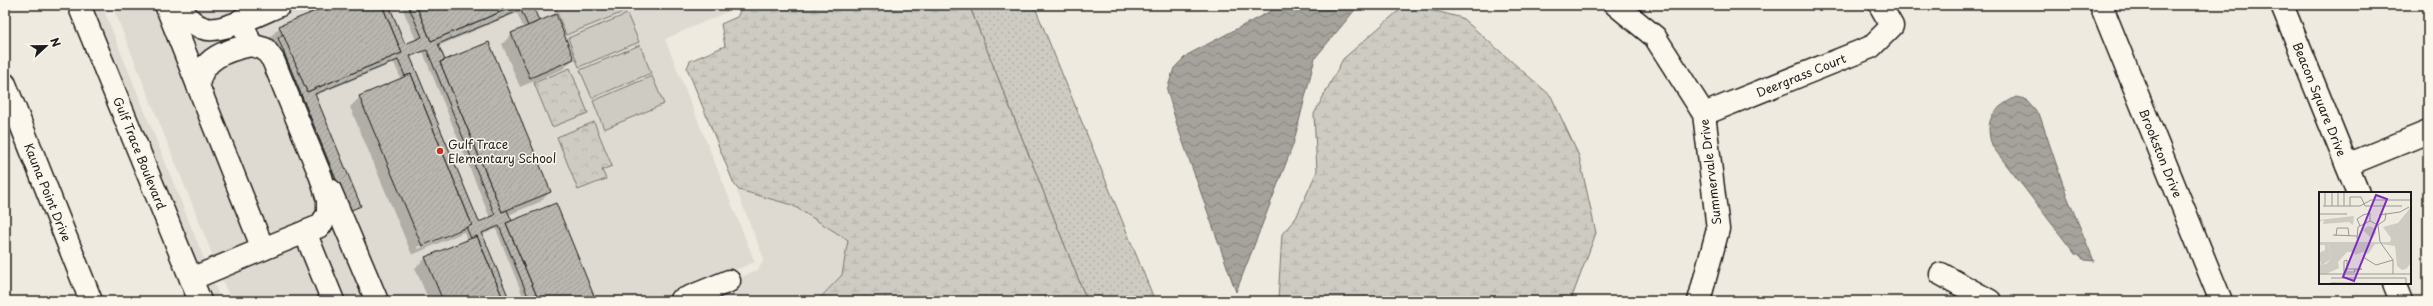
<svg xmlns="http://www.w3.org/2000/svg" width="2433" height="306" font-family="'Playpen Sans',sans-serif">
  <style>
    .built { fill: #dedad1 }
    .grass { fill: url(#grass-dots); stroke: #75746f }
    .forest { fill: url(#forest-crowns); stroke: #75746f }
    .wetland { fill: url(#wetland-marsh); stroke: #75746f }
    .garden { fill: #ceccc2; stroke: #75746f }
    .water { fill: url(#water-waves); stroke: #6f6d69 }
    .shadow { fill: #0003; fill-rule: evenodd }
    .building { fill: url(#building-hatch); stroke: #1c1c1c; fill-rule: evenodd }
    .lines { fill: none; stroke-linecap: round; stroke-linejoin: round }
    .minor-casing { stroke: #1c1c1c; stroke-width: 25 }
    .minor { stroke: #fbf7ec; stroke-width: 22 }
    .poi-dot { fill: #c8321e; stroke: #fbf7ec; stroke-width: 1.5 }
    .labels { text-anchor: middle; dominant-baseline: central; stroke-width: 3; stroke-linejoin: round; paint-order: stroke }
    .street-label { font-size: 12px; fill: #1c1c1c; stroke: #fbf7ec }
    .poi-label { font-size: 12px; fill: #1c1c1c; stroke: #fbf7ec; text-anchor: start }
    .inset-road { fill: none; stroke: #9a9891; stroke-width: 1 }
    .view { fill: #7b2cbf; fill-opacity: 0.15; stroke: #7b2cbf; stroke-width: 2 }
    .inset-edge { fill: none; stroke: #1c1c1c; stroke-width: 2 }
  </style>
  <defs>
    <pattern id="grass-dots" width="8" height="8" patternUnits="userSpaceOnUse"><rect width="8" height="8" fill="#ceccc2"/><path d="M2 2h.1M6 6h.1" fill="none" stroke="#b0afa6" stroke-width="1.8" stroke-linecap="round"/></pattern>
    <pattern id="forest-crowns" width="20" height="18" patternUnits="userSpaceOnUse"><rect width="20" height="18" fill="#ceccc2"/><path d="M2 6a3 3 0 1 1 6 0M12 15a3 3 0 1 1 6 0" fill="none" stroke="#b0afa6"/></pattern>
    <pattern id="wetland-marsh" width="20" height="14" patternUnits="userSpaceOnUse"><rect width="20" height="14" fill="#ceccc2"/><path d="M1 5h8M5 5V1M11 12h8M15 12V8" fill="none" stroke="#b0afa6"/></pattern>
    <pattern id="water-waves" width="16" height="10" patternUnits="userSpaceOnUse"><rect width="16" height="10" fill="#a6a39d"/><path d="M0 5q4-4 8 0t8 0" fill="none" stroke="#86847f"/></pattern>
    <pattern id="building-hatch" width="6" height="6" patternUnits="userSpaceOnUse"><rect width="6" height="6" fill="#b9b6af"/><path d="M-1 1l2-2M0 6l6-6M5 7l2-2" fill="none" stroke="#9e9c96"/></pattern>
  </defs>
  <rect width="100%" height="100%" fill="#eeeadf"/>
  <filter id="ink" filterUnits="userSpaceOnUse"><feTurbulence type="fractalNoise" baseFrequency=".025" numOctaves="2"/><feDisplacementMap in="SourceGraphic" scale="8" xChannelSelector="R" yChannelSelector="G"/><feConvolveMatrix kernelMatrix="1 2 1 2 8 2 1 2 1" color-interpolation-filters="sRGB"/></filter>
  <g filter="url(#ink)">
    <!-- built -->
    <g class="built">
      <polygon points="90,5 102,5 221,301 211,301"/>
      <polygon points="112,5 732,5 734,9 665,39 755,262 659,301 231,301"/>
      <polygon points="734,184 739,190 792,205 848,240 842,275 817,301 682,301 758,270 764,259"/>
    </g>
    <!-- grass -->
    <polygon class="grass" points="969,5 1034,5 1155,301 1087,301"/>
    <!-- forest -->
    <g class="forest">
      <polygon points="570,68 588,113 552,127 534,83"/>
      <polygon points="594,122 612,166 602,170 606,179 578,190 557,137"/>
    </g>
    <!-- wetland -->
    <g class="wetland">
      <polygon points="743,5 969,5 1087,301 817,301 842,275 848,240 792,205 739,190 734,184 687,68 690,61 725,46 721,24 737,17"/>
      <polygon points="1413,5 1462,18 1551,96 1579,156 1596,233 1572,297 1567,301 1278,301 1282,234 1296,218 1317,171 1314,114 1343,59 1404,6 1408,10"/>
    </g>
    <!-- garden -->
    <g class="garden">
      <polygon points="560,5 624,5 626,11 566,35 555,7"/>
      <polygon points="627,14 639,42 579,67 568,38"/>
      <polygon points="640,45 651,73 592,98 580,70"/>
      <polygon points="652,76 664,104 604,129 593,101"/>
    </g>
    <!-- water -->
    <g class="water">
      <polygon points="1282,5 1359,5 1315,58 1293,145 1236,292 1177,125 1167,90 1174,68 1187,55"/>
      <path d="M2016,97L2025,99L2040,116L2067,196L2094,261L2085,260L2075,254L1992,146C1984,120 1992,109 2016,97Z"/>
    </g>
    <!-- shadow -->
    <path class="shadow" d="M313,5H388L404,45L416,40L401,5H539L532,8L538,21L534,25L573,59L563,69L520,87L502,44L512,34L524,29L517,13L438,46L444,62L550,192L540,202L508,215L510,221L595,301H525L496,229L482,235L509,301H429L415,268L426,258L467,241L464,232L412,255L350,107L360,97L401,79L394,63L314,96L359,206L345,214L270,37L280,27L309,15L307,10ZM423,52L490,218L478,223L410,58ZM460,229V231L418,249L417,247Z"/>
    <!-- building -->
    <g class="building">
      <polygon points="310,5 330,5 313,12"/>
      <polygon points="330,5 382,5 402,53 307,92 279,26"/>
      <path d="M382,5H389L405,44L422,37L408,5H416L431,41L517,5H535L533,6L539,21L528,26L521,10L438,44L445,60L440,62L502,212L507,210L512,221L506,223L539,301H530L499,226L482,233L510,301H504L477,236L471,238L466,227L472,225L411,74L405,76L398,60L315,94L361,206L349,211L278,38L283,34L307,92L402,53ZM427,50L495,215L479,222L410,56Z"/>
      <polygon points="416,5 517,5 431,41"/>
      <polygon points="556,14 574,59 530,78 511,33"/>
      <polygon points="489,42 551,192 502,212 440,62"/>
      <polygon points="411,74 472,225 422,246 359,96"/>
      <polygon points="556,203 596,301 539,301 506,223"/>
      <polygon points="477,236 504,301 443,301 425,257"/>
    </g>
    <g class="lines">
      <!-- minor casing -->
      <g class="minor-casing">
        <g id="minor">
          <polyline points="79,5 200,301"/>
          <polyline points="166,5 263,249 320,226 328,214 328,200 321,177 273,60 265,49 251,45 241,20"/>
          <path d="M178,5C185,14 191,24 203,28C219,35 263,12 280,5"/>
          <polyline points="1616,5 1655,37 1704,114 1718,229 1699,301"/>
          <polyline points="2101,5 2221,301"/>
          <polyline points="2282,5 2358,193"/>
          <polyline points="5,84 91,301"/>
          <path d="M198,86C201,58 227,50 251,45"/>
          <polyline points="1704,114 1871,47 1892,26 1880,5"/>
          <polyline points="2347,165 2428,132"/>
          <polyline points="330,190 377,301"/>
          <polyline points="305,232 333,301"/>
          <polyline points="1941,274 1990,301"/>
          <polyline points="191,279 263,249"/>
          <polyline points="2394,283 2401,301"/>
          <polyline points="680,301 729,281"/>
        </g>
      </g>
      <!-- minor -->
      <use href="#minor" class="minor"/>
    </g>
  </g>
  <!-- markers -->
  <circle class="poi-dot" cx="440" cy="151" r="4"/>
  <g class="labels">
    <!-- street labels -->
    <g class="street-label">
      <text transform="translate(1801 75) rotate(-22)">Deergrass Court</text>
      <text transform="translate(2320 99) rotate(68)">Beacon Square Drive</text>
      <text transform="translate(140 153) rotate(68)">Gulf Trace Boulevard</text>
      <text transform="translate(2161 153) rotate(68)">Brookston Drive</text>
      <text transform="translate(1710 172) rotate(-97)">Summervale Drive</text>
      <text transform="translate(48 192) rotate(68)">Kauna Point Drive</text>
    </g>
    <!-- poi labels -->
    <g class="poi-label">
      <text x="448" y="144">Gulf Trace<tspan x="448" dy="14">Elementary School</tspan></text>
    </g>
  </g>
  <!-- overview -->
  <g transform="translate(2319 192)">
    <rect width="92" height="92" fill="#eeeadf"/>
    <path d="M0,50H60L61,52L0,53Z" fill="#ceccc2"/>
    <path d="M35,24L34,33L30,30L4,32L5,28L0,30V28ZM6,52H9L12,67L2,74L0,61L6,58Z" fill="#ceccc2"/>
    <path d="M92,15V71L87,77L83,78L78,74L76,54L62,52L61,50H71L72,46L64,35L79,31ZM49,34L56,36L57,41L53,47L44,38ZM9,52H56L49,62L44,60L36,63L34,60H28L19,70L20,76L7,82L0,81V73L7,72L12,67Z" fill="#ceccc2"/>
    <path class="inset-road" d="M6,0V14M19,0V14M25,0V14M4,14H41L52,8H92M13,14V0M31,14V5H42L46,14H83M0,22H28M60,23L81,20L90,15M51,29L59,33L61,50L74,68V82M59,33L66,28L67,21M41,34L38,27L44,23L51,21V29M14,43L38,44M17,44L18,36H29L30,44M38,47L39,35L51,29M44,65L57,73L74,68M35,77H43L36,78M26,80H36L35,77H28M25,81L28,78V68L25,69V83M0,82H92M12,86H87V91M12,91L88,92"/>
    <path class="view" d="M57,3L68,7L35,89L24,85Z"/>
    <rect width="92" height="92" class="inset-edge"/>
  </g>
  <!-- margin -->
  <rect width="2433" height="306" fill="none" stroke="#fbf7ec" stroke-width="20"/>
  <rect x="10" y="10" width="2413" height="286" fill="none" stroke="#1c1c1c" stroke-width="1.5" filter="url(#ink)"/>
  <!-- north arrow -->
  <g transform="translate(46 46) rotate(68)" stroke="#fbf7ec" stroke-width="3" paint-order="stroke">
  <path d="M0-3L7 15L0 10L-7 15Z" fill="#1c1c1c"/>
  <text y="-6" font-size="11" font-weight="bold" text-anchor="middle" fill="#1c1c1c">N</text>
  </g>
</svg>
